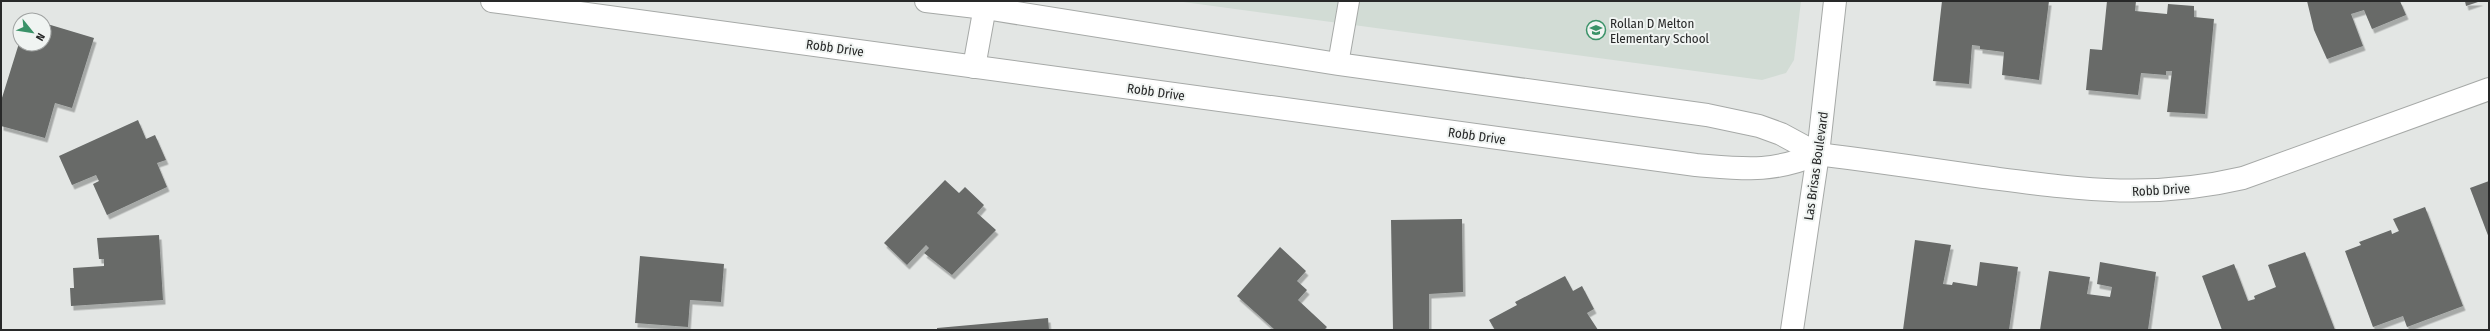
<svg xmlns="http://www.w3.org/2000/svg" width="2490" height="331" font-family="'Fira Sans Condensed',sans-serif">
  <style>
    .built { fill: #d2dcd5 }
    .building { fill: #676a68; filter: url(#shadow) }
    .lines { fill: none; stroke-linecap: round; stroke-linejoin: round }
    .lane-casing { stroke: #a6a9a7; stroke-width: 22 }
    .street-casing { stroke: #a6a9a7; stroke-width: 24 }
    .secondary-casing { stroke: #a6a9a7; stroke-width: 24 }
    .lane { stroke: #fff; stroke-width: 20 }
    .street { stroke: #fff; stroke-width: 22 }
    .secondary { stroke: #fff; stroke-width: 22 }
    .labels { text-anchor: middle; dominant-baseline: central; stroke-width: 4; stroke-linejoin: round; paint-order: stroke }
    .poi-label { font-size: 13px; fill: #282929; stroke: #f0f4f2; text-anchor: start }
    .street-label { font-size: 13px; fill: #282929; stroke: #f0f4f2 }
  </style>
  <defs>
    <filter id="shadow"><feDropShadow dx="2.5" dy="4.5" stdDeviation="0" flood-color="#0004"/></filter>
  </defs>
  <rect width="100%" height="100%" fill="#e3e6e4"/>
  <!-- built -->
  <polygon class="built" points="1176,1 1801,1 1794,60 1786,73 1762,80"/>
  <!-- building -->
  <g class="building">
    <polygon points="1942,1 2049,1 2039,80 2002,75 2004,52 1980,49 1980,46 1972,45 1969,84 1933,81"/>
    <polygon points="2107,1 2136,1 2135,11 2167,14 2168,4 2194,6 2194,17 2214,19 2205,114 2167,112 2172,71 2166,71 2166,75 2141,73 2138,95 2086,90 2090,49 2102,50"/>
    <polygon points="2307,1 2400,1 2406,15 2372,29 2364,10 2351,14 2363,46 2327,59 2314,30"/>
    <polygon points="2465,1 2481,1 2466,6"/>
    <polygon points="44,23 94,38 72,108 55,103 45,138 1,126 1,101 20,40 20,44 44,44"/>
    <polygon points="138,120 146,139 155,135 166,160 157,163 167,187 107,215 93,184 99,181 96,175 72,185 59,156"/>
    <polygon points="945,180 959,193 965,187 984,205 977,213 996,230 952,275 924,253 929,248 926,245 907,265 884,243"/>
    <polygon points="2489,181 2489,238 2470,188"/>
    <polygon points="2425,207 2463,306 2407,327 2403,316 2373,327 2345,251 2361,245 2359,242 2391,230 2392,234 2399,231 2393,219"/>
    <polygon points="1462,219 1463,292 1429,294 1429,329 1393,330 1391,220"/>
    <polygon points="159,235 163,300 71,306 70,288 74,288 73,268 104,266 104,259 99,259 97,238"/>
    <polygon points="1915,240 1951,245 1943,284 1952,285 1953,282 1977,286 1980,262 2018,267 2009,330 1903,330"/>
    <polygon points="1280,247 1306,271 1297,281 1307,290 1298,300 1327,327 1324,330 1275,330 1237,296"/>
    <polygon points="2305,252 2335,330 2222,330 2202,276 2234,264 2248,301 2255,299 2254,296 2276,287 2268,265"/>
    <polygon points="640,256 724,264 721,302 690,300 688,327 635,323"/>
    <polygon points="2100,262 2156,272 2148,330 2040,330 2049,271 2090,277 2087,294 2110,297 2112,287 2097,284"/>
    <polygon points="1565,276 1573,291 1582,286 1594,309 1587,313 1598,330 1495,330 1489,320 1517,305 1515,302"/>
    <polygon points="1048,318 1049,330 937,330 937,328"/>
  </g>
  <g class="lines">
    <!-- lane casing -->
    <g class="lane-casing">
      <polyline id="lane" points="1338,64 1349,1"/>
    </g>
    <!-- street casing -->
    <g class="street-casing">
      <g id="street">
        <polyline points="974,67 986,1"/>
        <path d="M1818,154C1874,161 1929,169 1984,177C2078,189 2149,200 2243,178L2489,89"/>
      </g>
    </g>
    <!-- secondary casing -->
    <g class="secondary-casing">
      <g id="secondary">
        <path d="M492,1L1696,165C1746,169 1770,173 1818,154"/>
        <polyline points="926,1 985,8 1338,64 1707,115 1759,126 1781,134 1818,154"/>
        <polyline points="1792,330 1818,154 1835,1"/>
      </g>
    </g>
    <!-- lane -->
    <use href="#lane" class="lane"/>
    <!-- street -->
    <use href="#street" class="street"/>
    <!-- secondary -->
    <use href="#secondary" class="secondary"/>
  </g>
  <!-- icons -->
  <defs>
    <g id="school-ring" transform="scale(1)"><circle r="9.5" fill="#f0f4f2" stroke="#3a9268" stroke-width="1.5"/><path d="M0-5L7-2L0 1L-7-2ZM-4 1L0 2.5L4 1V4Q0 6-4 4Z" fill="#3a9268"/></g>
  </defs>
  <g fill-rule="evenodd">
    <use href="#school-ring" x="1596" y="30"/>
  </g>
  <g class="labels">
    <!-- poi labels -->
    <g class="poi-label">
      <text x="1610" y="23">Rollan D Melton<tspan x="1610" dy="15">Elementary School</tspan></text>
    </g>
    <!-- street labels -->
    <g class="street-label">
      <text transform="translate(835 48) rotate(8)">Robb Drive</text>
      <text transform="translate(1156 92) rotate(8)">Robb Drive</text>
      <text transform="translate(1477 136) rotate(8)">Robb Drive</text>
      <text transform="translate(1816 166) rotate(-82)">Las Brisas Boulevard</text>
      <text transform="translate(2161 190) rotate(-3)">Robb Drive</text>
    </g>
  </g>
  <!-- border -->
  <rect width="2490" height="331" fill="none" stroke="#282929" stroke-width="4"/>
  <!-- north arrow -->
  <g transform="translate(32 32) rotate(120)"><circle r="19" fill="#f0f4f2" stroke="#a0a3a2"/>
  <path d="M0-3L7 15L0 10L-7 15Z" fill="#3a9268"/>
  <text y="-6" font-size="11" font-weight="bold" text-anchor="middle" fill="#282929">N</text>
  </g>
</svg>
